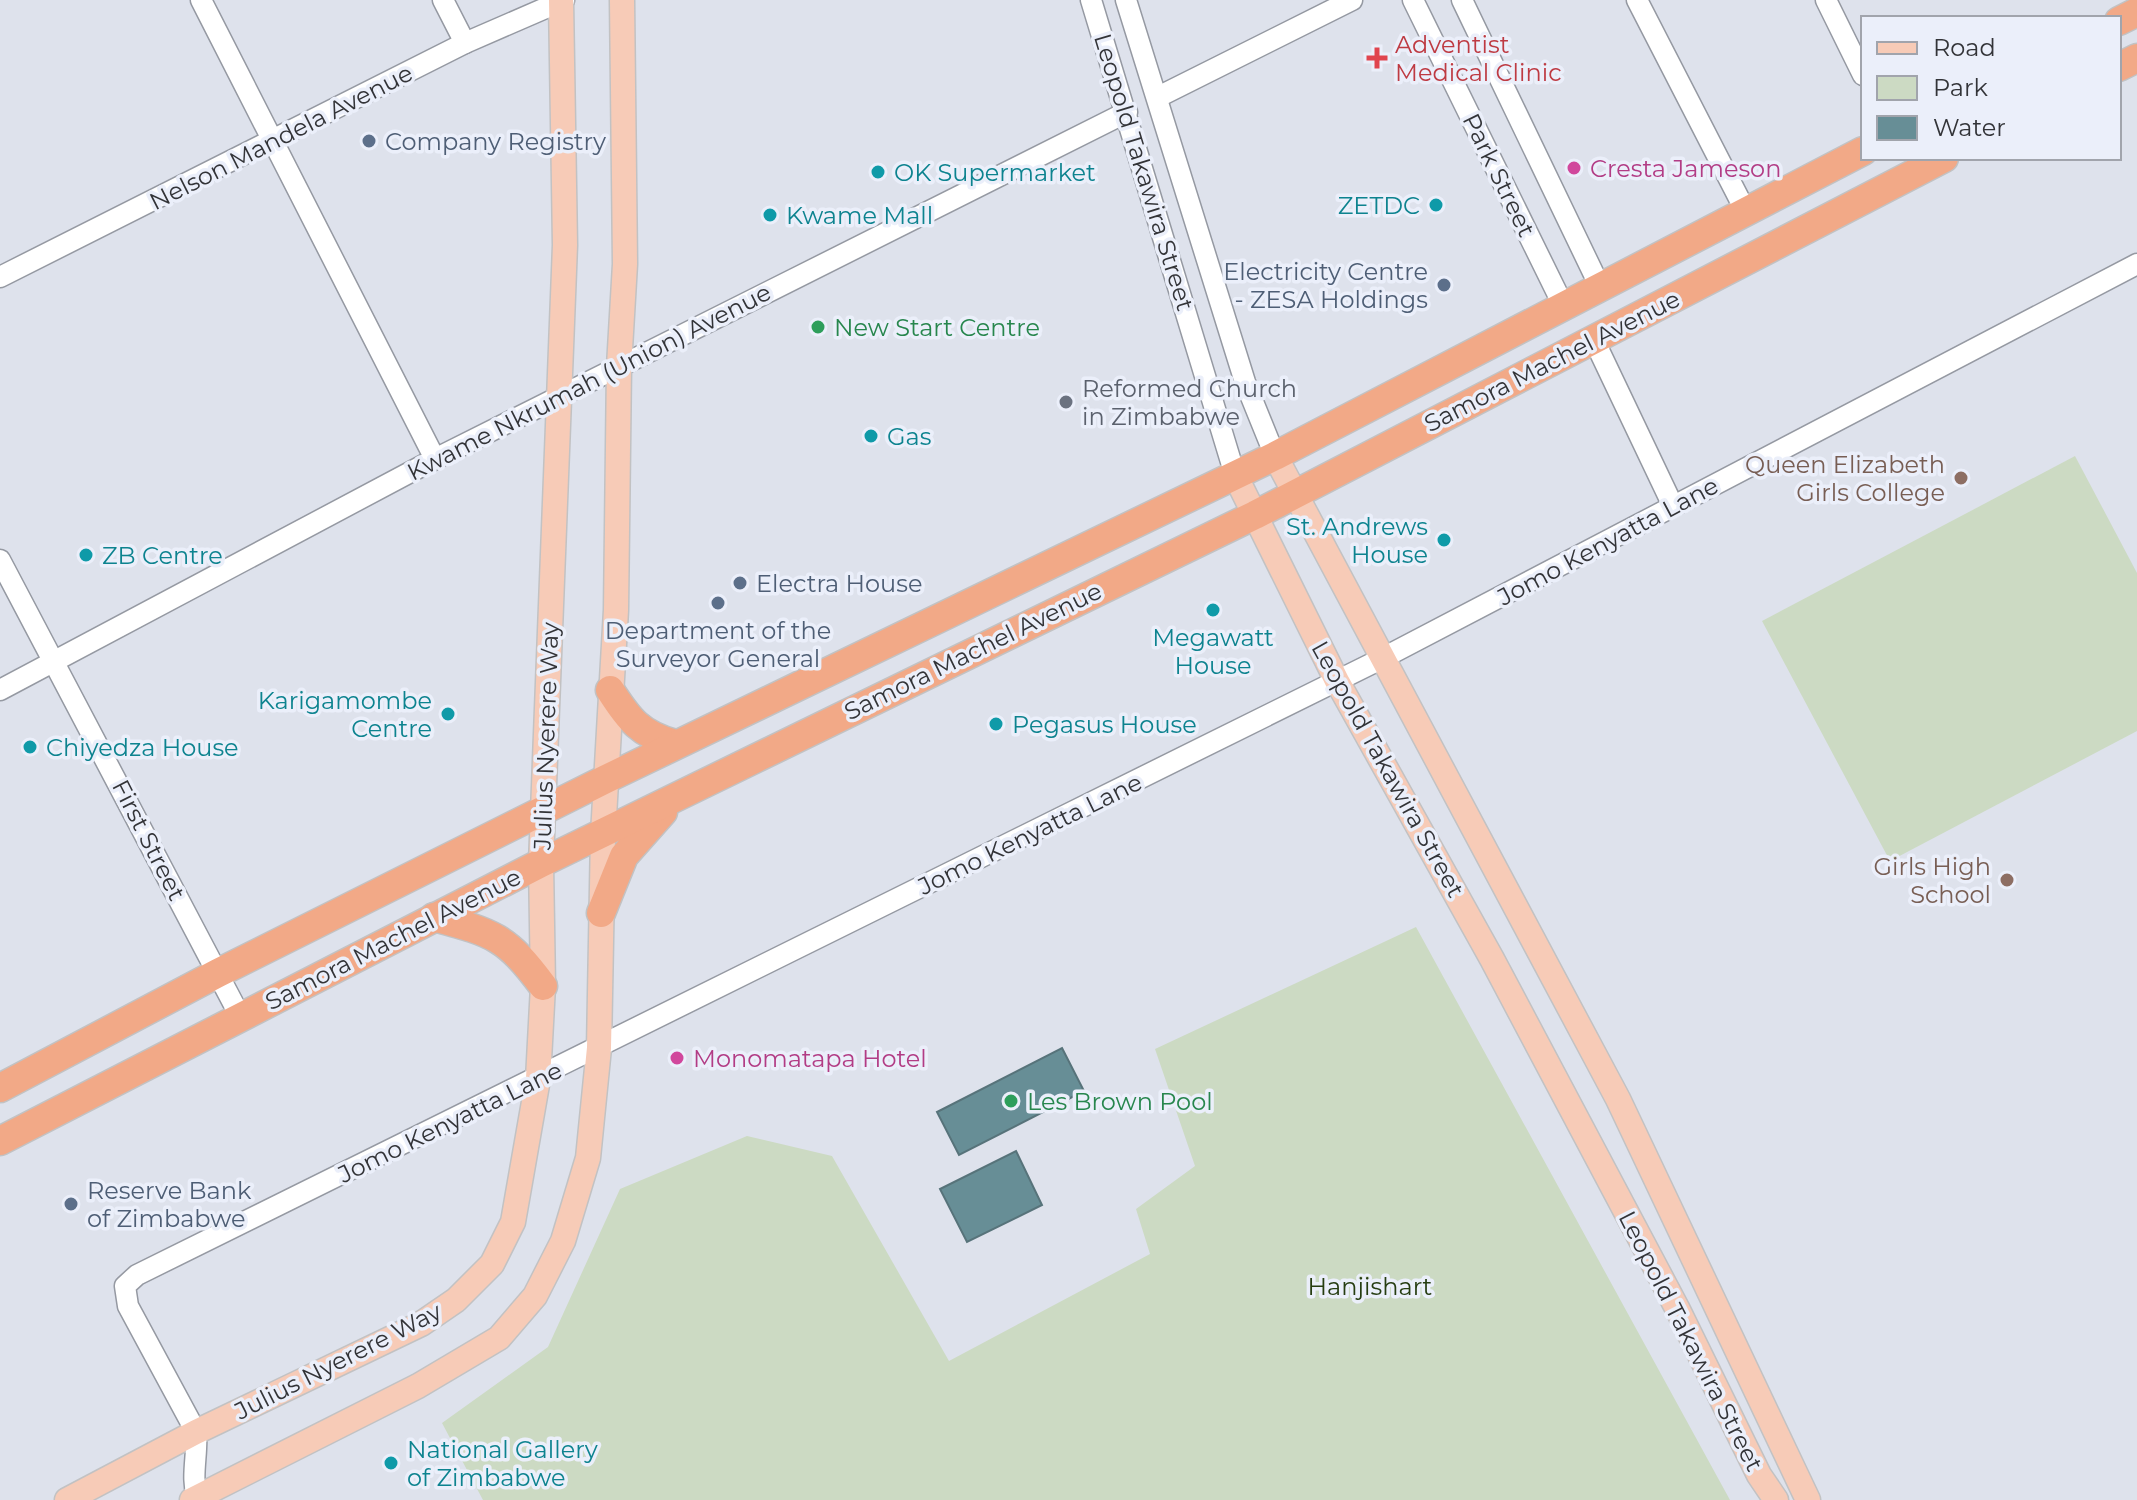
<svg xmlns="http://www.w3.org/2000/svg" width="2137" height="1500" font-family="Montserrat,sans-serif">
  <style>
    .green { fill: #ccdac3 }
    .water { fill: #678e96; stroke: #57737a; stroke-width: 2 }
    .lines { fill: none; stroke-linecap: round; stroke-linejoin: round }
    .minor-casing { stroke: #9599a2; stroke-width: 23 }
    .major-casing { stroke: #c2c2c3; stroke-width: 27 }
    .highway-casing { stroke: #c2c2c3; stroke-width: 31 }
    .minor { stroke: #fff; stroke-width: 20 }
    .major { stroke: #f7cbb7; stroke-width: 24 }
    .highway { stroke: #f2a987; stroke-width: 28 }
    .health-dot { fill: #e0444e; stroke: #ebeffa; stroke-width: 3 }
    .service-dot { fill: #5c6f8a; stroke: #ebeffa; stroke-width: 3 }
    .hotel-dot { fill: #d1479c; stroke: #ebeffa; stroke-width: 3 }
    .culture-dot { fill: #0f9aa8; stroke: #ebeffa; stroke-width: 3 }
    .leisure-dot { fill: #2e9e5b; stroke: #ebeffa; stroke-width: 3 }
    .worship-dot { fill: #6b7280; stroke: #ebeffa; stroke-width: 3 }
    .education-dot { fill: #8d6e63; stroke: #ebeffa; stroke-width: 3 }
    .labels { text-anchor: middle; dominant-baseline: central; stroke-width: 7; stroke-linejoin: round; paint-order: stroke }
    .health-label { font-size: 24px; fill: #be3a42; stroke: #ebeffa; text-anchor: start }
    .street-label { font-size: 24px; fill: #333438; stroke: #ebeffa }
    .service-label { font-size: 24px; fill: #4e5e75; stroke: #ebeffa; text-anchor: start }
    .hotel-label { font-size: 24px; fill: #b23c85; stroke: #ebeffa; text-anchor: start }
    .culture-label { font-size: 24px; fill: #0d838f; stroke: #ebeffa; text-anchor: start }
    .leisure-label { font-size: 24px; fill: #27864d; stroke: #ebeffa; text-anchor: start }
    .worship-label { font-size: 24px; fill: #5b616d; stroke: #ebeffa; text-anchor: start }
    .education-label { font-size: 24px; fill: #785e54; stroke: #ebeffa; text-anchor: end }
    .park-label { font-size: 24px; fill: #263d11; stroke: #ebeffa }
  </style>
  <rect width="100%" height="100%" fill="#dee2ec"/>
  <!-- green -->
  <g class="green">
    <polygon points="2075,456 2137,573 2137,731 1890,861 1762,621"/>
    <polygon points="1416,927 1730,1500 483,1500 442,1423 548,1347 620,1189 747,1136 832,1156 949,1361 1150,1254 1136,1209 1195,1166 1155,1049"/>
  </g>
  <!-- water -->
  <g class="water">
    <polygon points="1062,1048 1084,1091 959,1155 937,1112"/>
    <polygon points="1016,1151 1042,1205 967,1242 940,1189"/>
  </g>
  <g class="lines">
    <!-- minor casing -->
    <g class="minor-casing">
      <g id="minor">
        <polyline points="201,0 435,459"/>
        <polyline points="443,0 465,43"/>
        <polyline points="1091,0 1235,475"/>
        <polyline points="1126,0 1245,382 1275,456"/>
        <polyline points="1413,0 1564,307"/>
        <polyline points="1462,0 1601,289"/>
        <polyline points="1637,0 1746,212"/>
        <polyline points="1826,0 1863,75"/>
        <polyline points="1158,97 1352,0"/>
        <polyline points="0,277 465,43 564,0"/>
        <polyline points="1594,340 1673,506"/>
        <polyline points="0,560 241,1018"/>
        <polyline points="0,690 435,459 1127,112"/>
        <path d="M198,1500C190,1478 198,1456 196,1432L128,1306L125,1286L137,1275L1381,659L2137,264"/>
      </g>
    </g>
    <!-- major casing -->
    <g class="major-casing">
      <g id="major">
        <polyline points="1275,456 1618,1099 1808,1500"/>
        <polyline points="1235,475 1337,681 1492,959 1677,1308 1759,1475 1776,1500"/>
        <polyline points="67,1500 196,1432 421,1324 456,1300 492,1264 513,1222 538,1079 543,986 541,863 565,245 561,0"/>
        <polyline points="192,1500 418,1386 499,1338 535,1296 563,1241 588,1158 599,1048 603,834 616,610 619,366 625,264 622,0"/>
      </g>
    </g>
    <!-- highway casing -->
    <g class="highway-casing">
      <g id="highway">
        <polyline points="2119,21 2137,12"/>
        <polyline points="2119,67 2137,58"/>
        <path d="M610,690C629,720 640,734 675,744"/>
        <polyline points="601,913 624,856 663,812"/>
        <path d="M434,917C493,933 506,936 543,986"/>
        <polyline points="0,1088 218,973 606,779 1275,456 1863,151"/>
        <polyline points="0,1141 541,863 1255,515 1944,158"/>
      </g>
    </g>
    <!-- minor -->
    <use href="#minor" class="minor"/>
    <!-- major -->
    <use href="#major" class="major"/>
    <!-- highway -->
    <use href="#highway" class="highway"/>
  </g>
  <!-- markers -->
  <path class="health-dot" d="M1373 46h8v8h8v8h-8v8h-8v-8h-8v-8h8z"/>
  <g class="service-dot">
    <circle cx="369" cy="141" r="8"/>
    <circle cx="1444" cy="285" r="8"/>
    <circle cx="740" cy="583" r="8"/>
    <circle cx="718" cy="603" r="8"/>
    <circle cx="71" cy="1204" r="8"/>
  </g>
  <g class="hotel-dot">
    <circle cx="1574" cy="168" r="8"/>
    <circle cx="677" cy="1058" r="8"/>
  </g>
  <g class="culture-dot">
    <circle cx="878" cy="172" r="8"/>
    <circle cx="1436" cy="205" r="8"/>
    <circle cx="770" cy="215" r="8"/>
    <circle cx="871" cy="436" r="8"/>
    <circle cx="1444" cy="540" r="8"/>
    <circle cx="86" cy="555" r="8"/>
    <circle cx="1213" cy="610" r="8"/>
    <circle cx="448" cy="714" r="8"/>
    <circle cx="996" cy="724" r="8"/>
    <circle cx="30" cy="747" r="8"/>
    <circle cx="391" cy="1463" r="8"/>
  </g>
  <g class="leisure-dot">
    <circle cx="818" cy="327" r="8"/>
    <circle cx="1011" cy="1101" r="8"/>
  </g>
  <circle class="worship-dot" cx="1066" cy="402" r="8"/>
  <g class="education-dot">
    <circle cx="1961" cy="478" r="8"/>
    <circle cx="2007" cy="880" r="8"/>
  </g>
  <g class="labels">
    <!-- health labels -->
    <g class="health-label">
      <text x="1395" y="44">Adventist<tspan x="1395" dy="28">Medical Clinic</tspan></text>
    </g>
    <!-- street labels -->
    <g class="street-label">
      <text transform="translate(281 137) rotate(-27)">Nelson Mandela Avenue</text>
      <text transform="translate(1144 172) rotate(73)">Leopold Takawira Street</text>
      <text transform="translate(1499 175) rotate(64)">Park Street</text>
      <text transform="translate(1552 361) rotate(-27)">Samora Machel Avenue</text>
      <text transform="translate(589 382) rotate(-27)">Kwame Nkrumah (Union) Avenue</text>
      <text transform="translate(1608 541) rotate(-28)">Jomo Kenyatta Lane</text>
      <text transform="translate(973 651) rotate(-26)">Samora Machel Avenue</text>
      <text transform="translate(546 736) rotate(-88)">Julius Nyerere Way</text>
      <text transform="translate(1388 769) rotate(61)">Leopold Takawira Street</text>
      <text transform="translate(1030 834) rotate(-26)">Jomo Kenyatta Lane</text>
      <text transform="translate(149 840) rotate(63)">First Street</text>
      <text transform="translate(393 939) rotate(-27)">Samora Machel Avenue</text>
      <text transform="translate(450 1122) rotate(-26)">Jomo Kenyatta Lane</text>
      <text transform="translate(1691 1341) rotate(63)">Leopold Takawira Street</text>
      <text transform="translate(338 1361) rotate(-27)">Julius Nyerere Way</text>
    </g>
    <!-- service labels -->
    <g class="service-label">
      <text x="385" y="141">Company Registry</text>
      <text x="1428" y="271" text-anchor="end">Electricity Centre<tspan x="1428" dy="28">- ZESA Holdings</tspan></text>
      <text x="756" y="583">Electra House</text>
      <text x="718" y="630" text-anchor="middle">Department of the<tspan x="718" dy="28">Surveyor General</tspan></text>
      <text x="87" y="1190">Reserve Bank<tspan x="87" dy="28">of Zimbabwe</tspan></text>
    </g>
    <!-- hotel labels -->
    <g class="hotel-label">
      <text x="1590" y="168">Cresta Jameson</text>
      <text x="693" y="1058">Monomatapa Hotel</text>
    </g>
    <!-- culture labels -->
    <g class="culture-label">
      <text x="894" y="172">OK Supermarket</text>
      <text x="1420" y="205" text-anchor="end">ZETDC</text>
      <text x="786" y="215">Kwame Mall</text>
      <text x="887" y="436">Gas</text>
      <text x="1428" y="526" text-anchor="end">St. Andrews<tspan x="1428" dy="28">House</tspan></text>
      <text x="102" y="555">ZB Centre</text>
      <text x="1213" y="637" text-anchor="middle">Megawatt<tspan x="1213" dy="28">House</tspan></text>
      <text x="432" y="700" text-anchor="end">Karigamombe<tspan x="432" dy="28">Centre</tspan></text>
      <text x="1012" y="724">Pegasus House</text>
      <text x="46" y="747">Chiyedza House</text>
      <text x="407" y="1449">National Gallery<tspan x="407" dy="28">of Zimbabwe</tspan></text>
    </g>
    <!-- leisure labels -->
    <g class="leisure-label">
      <text x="834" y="327">New Start Centre</text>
      <text x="1027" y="1101">Les Brown Pool</text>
    </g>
    <!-- worship labels -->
    <g class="worship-label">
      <text x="1082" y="388">Reformed Church<tspan x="1082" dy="28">in Zimbabwe</tspan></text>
    </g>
    <!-- education labels -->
    <g class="education-label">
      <text x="1945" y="464">Queen Elizabeth<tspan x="1945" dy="28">Girls College</tspan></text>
      <text x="1991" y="866">Girls High<tspan x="1991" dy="28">School</tspan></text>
    </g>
    <!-- park labels -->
    <g class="park-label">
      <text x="1370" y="1286">Hanjishart</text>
    </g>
  </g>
  <!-- legend -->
  <rect x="1861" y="16" width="260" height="144" fill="#ebeffa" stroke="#a1a4ac" stroke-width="2"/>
  <rect x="1877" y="42" width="40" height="12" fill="#f7cbb7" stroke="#a1a4ac" stroke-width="2"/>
  <text x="1933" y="56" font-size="24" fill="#333438">Road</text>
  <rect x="1877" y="76" width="40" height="24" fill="#ccdac3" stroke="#a1a4ac" stroke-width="2"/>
  <text x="1933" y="96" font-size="24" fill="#333438">Park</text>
  <rect x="1877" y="116" width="40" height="24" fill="#678e96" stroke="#a1a4ac" stroke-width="2"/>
  <text x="1933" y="136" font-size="24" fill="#333438">Water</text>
</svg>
